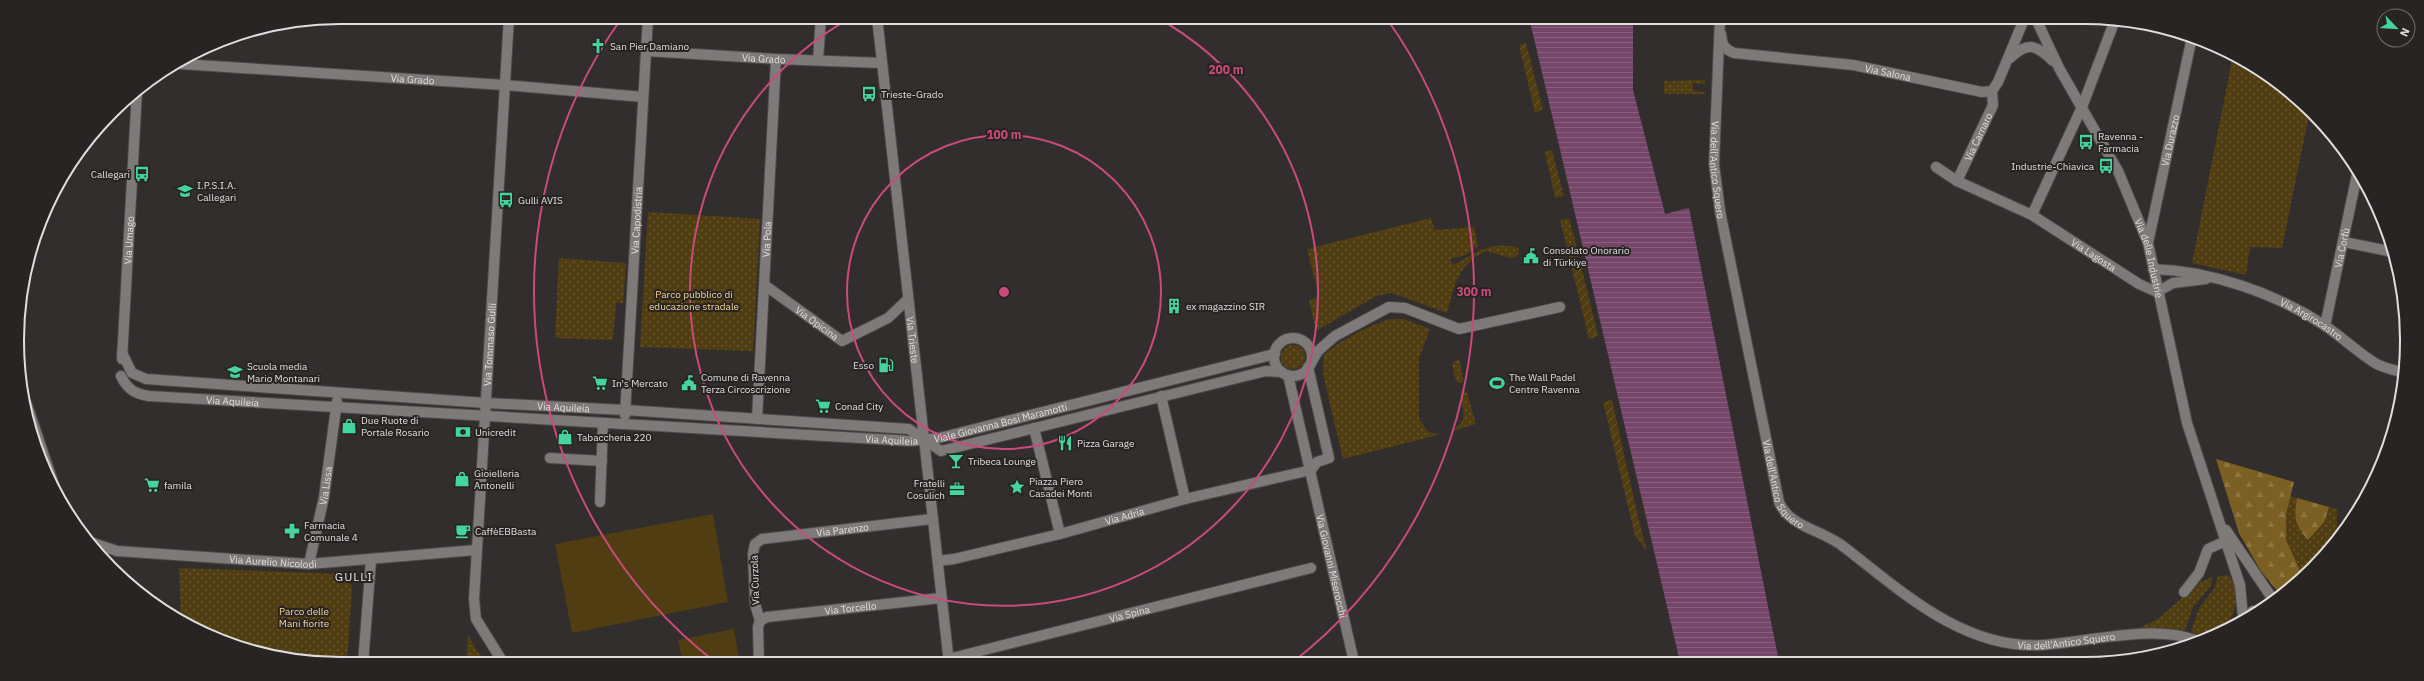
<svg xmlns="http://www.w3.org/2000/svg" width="2424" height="681" font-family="'IBM Plex Sans',sans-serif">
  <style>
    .grass { fill: url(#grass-dots) }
    .forest { fill: url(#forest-firs) }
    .garden { fill: url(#garden-furrows) }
    .pitch { fill: #503d11 }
    .water { fill: url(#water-rules) }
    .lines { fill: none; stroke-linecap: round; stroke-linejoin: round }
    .minor-casing { stroke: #4d4a4a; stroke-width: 12 }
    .minor { stroke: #7e7a79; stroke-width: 10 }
    .ring { fill: none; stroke: #ca4a7c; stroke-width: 2 }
    .labels { text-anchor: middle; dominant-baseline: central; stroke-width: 4; stroke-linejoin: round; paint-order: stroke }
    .poi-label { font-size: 10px; fill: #e0dedd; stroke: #272423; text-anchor: start }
    .street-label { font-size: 10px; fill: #e0dedd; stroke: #272423 }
    .park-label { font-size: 10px; fill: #f8d693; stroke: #272423 }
    .quarter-label { font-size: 12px; letter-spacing: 1px; fill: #e8e3e2; stroke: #272423 }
    .rim { fill: none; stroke: #e0dedd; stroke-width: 2 }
    .centre { fill: #ca4a7c; stroke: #272423; stroke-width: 2 }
    .ring-label { font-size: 12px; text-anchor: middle; font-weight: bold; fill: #ca4a7c; stroke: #272423; stroke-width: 4; stroke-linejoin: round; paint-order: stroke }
  </style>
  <defs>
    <pattern id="grass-dots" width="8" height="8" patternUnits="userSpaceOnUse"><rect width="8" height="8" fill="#503d11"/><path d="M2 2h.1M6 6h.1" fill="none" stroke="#695933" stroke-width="1.8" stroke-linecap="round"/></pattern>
    <pattern id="forest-firs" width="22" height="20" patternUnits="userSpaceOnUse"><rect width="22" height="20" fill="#7c6023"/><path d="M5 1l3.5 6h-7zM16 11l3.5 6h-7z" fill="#8e7642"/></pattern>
    <pattern id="garden-furrows" width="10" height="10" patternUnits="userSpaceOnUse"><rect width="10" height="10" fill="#503d11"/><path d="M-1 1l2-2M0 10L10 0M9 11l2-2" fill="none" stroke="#695933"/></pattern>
    <pattern id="water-rules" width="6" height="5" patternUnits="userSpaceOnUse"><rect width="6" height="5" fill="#76456a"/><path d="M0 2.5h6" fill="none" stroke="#895f7f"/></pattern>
  </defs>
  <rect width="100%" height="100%" fill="#312e2d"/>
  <!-- grass -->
  <g class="grass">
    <polygon points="2233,55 2263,71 2310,110 2282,248 2250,247 2246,275 2192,263"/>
    <polygon points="1705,80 1705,84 1693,83 1693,91 1705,92 1705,94 1664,94 1664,81"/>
    <polygon points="648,212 760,219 753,351 640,347"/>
    <path d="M1431,218L1435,230L1474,227L1478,246L1466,255L1450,259L1453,265C1477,253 1490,240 1519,248V252L1516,257L1510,258L1486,251C1458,264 1454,286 1447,313L1392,293L1376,296L1316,331L1309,300L1319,297L1307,249Z"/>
    <polygon points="1569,218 1579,256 1570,259 1560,220"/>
    <polygon points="559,258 626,263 623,303 616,303 613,340 555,338"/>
    <path d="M1390,319H1404L1430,329L1419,358V418L1427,431L1438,435L1343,459L1323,374V356C1338,341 1370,325 1390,319Z"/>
    <circle cx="1293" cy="357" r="12"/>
    <polygon points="1456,359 1460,361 1463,381 1460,383 1456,381 1452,365"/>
    <path d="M1463,390L1467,393L1476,424L1453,431C1456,428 1462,423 1463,419C1466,410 1457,396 1463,390Z"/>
    <polygon points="2216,459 2294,482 2290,496 2337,509 2337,535 2312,569 2279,593 2261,571 2239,533"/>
    <polygon points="179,568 342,574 352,586 347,664 278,658 181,622"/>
    <path d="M2228,575C2244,593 2234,613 2225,631L2204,638L2191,632L2199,608L2214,589L2218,576Z"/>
    <polygon points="2212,577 2211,586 2193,607 2185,630 2161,628 2137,629 2158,619 2200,582"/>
    <polygon points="468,635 485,664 466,664"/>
  </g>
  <!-- forest -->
  <g class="forest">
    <polygon points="2216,459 2294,482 2286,514 2286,540 2301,573 2298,579 2279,593 2261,571 2239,533"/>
    <path d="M2297,498L2329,507L2324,522L2308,540C2294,524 2294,518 2297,498Z"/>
  </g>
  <!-- garden -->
  <g class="garden">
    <polygon points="1526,43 1543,109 1535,113 1519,45"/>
    <polygon points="1552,150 1564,196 1555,198 1545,152"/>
    <polygon points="1577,260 1580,261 1598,336 1589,339 1570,261"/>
    <polygon points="1612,400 1638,517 1647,551 1635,536 1603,402"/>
  </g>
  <!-- pitch -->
  <g class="pitch">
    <polygon points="713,514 728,602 572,633 555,544"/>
    <polygon points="734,629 740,663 683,663 678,640"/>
  </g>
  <!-- water -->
  <polygon class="water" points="1529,17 1633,17 1633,90 1665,214 1689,208 1779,662 1680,662"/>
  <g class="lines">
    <!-- minor casing -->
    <g class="minor-casing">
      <g id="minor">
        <path id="s1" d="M877,17L949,663"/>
        <path id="s2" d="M1720,17L1714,164L1720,211L1779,502C1789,527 1823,530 1844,547C1901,591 1964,650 2042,645C2086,642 2154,624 2195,640"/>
        <path id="s3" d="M2035,17L2059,68L2118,171L2148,243L2187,423L2240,585L2243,617"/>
        <path id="s4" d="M1721,34C1722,44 1724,49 1734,53L1853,65L1982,92L1992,91L1998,82L2025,17"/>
        <path id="s5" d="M646,51L776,59L882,63"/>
        <path d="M2010,58C2028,41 2037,45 2053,61"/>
        <polyline points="818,60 821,17"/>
        <path id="s6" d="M181,64L504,85L643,97"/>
        <path id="s7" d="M1936,167L1957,181L2032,215L2139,284L2157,292"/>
        <path id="s8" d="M1957,181L1993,105L1992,91"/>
        <polyline points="2032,215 2082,107 2115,20"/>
        <polyline points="2344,242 2393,252"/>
        <path id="s9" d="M2148,243L2192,37"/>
        <path id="s10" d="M2153,269C2211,271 2275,293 2324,325C2342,337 2357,352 2375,363C2383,368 2395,370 2404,373"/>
        <path id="s11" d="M766,286L842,341L888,318L908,299"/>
        <polyline points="2157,292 2173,283 2206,279"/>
        <path id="s12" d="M2325,326L2358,170"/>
        <circle cx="1293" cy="357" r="19"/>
        <path id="s13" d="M122,353L132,373L146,379L486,403L625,410L909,429L941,451L1266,371L1282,372"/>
        <path id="s14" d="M122,359L137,91"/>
        <polyline points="1311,363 1318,351 1335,336 1389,307 1405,308 1459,329 1560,307"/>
        <polyline points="1308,367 1329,458 1317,462 1311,470"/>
        <path id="s15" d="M1288,375L1354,662"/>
        <path id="s16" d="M121,376C127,389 135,394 149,396L911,441L939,438L1275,354"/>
        <polyline points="1161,396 1185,499"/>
        <polyline points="26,402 57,494"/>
        <path id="s17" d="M625,415L648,17"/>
        <path id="s18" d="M757,419L776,59"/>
        <polyline points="1034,428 1060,534"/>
        <polyline points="550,458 602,461"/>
        <polyline points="600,502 603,423"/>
        <polyline points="2226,530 2272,598"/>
        <path id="s19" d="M87,541L117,551L309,564L476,550"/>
        <path id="s20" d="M938,561L954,559L1060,534L1185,499L1311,470"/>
        <path id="s21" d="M309,564L324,497L337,401"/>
        <polyline points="2184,592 2199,573 2208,549 2226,541 2231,544"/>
        <path id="s22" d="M760,621L767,617L941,598"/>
        <polyline points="2239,622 2253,611"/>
        <path id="s23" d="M948,659L1311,568"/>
        <path id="s24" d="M759,663L758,627L760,621L755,604L753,553L755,544L762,539L932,519"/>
        <polyline points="363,664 371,560"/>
        <path id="s25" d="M504,664L476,619L474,599L509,17"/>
      </g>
    </g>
    <!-- minor -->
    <use href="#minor" class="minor"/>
  </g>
  <!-- distance rings -->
  <g class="ring">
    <circle cx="1004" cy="292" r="157"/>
    <path d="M1156 17A314 314 0 1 1 852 17"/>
    <path d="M715 662A470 470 0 0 1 621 19M1387 19A470 470 0 0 1 1293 662"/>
  </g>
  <!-- icons -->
  <defs>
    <g id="church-bare" transform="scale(1.2)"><path d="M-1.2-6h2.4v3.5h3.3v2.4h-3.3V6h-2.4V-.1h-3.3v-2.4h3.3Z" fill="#44d49f" stroke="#272423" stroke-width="2.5" paint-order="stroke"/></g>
    <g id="bus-bare" transform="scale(1.2)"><path d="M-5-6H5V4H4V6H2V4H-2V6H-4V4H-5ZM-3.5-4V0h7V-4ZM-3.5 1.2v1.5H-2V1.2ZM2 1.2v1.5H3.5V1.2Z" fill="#44d49f" stroke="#272423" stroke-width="2.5" paint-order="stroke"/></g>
    <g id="school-bare" transform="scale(1.2)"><path d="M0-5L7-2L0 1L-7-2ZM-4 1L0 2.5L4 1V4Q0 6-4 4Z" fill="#44d49f" stroke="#272423" stroke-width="2.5" paint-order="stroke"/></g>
    <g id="civic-bare" transform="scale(1.2)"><path d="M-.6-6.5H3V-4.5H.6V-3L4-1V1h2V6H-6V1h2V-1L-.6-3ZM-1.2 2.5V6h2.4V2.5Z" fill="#44d49f" stroke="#272423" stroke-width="2.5" paint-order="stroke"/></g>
    <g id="building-bare" transform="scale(1.2)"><path d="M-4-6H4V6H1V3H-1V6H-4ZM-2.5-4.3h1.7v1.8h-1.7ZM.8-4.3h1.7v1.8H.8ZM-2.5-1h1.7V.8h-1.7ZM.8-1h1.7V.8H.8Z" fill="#44d49f" stroke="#272423" stroke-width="2.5" paint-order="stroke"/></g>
    <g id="fuel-bare" transform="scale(1.2)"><path d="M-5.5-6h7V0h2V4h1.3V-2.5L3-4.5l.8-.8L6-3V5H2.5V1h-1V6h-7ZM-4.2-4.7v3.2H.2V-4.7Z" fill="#44d49f" stroke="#272423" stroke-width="2.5" paint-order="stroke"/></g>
    <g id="supermarket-bare" transform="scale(1.2)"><path d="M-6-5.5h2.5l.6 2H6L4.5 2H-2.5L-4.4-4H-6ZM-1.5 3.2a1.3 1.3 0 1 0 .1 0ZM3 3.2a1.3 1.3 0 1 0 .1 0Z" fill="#44d49f" stroke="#272423" stroke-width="2.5" paint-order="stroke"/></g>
    <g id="stadium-bare" transform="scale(1.2)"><path d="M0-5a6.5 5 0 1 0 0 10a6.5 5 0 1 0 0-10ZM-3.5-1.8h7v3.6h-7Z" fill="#44d49f" stroke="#272423" stroke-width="2.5" paint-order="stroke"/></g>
    <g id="shop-bare" transform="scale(1.2)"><path d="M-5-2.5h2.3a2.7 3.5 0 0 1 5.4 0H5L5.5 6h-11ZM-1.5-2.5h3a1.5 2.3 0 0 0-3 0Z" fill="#44d49f" stroke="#272423" stroke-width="2.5" paint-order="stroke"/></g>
    <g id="bank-bare" transform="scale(1.2)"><path d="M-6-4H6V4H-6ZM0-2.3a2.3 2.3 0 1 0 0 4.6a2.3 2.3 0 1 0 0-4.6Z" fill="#44d49f" stroke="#272423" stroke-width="2.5" paint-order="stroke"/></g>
    <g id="restaurant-bare" transform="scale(1.2)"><path d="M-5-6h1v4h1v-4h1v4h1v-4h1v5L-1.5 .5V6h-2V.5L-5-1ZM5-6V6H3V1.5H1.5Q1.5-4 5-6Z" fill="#44d49f" stroke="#272423" stroke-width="2.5" paint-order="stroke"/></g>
    <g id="bar-bare" transform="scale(1.2)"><path d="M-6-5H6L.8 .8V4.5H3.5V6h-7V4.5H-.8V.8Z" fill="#44d49f" stroke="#272423" stroke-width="2.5" paint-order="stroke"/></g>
    <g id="sight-bare" transform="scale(1.2)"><path d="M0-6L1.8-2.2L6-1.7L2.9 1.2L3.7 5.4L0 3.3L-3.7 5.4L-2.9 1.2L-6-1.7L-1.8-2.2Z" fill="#44d49f" stroke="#272423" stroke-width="2.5" paint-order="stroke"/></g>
    <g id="office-bare" transform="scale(1.2)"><path d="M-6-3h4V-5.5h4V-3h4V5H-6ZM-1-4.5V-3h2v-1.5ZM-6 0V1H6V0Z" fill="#44d49f" stroke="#272423" stroke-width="2.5" paint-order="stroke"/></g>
    <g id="pharmacy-bare" transform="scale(1.2)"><path d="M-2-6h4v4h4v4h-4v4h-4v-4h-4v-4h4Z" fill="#44d49f" stroke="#272423" stroke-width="2.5" paint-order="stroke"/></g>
    <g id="cafe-bare" transform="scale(1.2)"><path d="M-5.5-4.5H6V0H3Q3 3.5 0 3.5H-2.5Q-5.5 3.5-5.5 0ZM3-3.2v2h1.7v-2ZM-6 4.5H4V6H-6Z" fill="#44d49f" stroke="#272423" stroke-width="2.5" paint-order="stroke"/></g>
  </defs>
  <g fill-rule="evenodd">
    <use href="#church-bare" x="598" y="46"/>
    <use href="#bus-bare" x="869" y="94"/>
    <use href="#bus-bare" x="2086" y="142"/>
    <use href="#bus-bare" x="2106" y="166"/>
    <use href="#bus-bare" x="142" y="174"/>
    <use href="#school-bare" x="185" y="191"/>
    <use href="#bus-bare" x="506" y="200"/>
    <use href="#civic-bare" x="1531" y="256"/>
    <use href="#building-bare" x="1174" y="306"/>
    <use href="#fuel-bare" x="886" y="365"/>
    <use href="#school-bare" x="235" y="372"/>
    <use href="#supermarket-bare" x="600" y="383"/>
    <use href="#civic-bare" x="689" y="383"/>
    <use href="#stadium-bare" x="1497" y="383"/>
    <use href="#supermarket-bare" x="823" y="406"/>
    <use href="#shop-bare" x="349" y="426"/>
    <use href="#bank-bare" x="463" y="432"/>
    <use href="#shop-bare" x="565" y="437"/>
    <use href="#restaurant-bare" x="1065" y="443"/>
    <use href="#bar-bare" x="956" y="461"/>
    <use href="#shop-bare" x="462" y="479"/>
    <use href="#supermarket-bare" x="152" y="485"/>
    <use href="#sight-bare" x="1017" y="487"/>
    <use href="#office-bare" x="957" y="489"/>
    <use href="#pharmacy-bare" x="292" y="531"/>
    <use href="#cafe-bare" x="463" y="531"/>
  </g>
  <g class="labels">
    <!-- poi labels -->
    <g class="poi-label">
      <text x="610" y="46">San Pier Damiano</text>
      <text x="881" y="94">Trieste-Grado</text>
      <text x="2098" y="136">Ravenna -<tspan x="2098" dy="12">Farmacia</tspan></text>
      <text x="2094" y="166" text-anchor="end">Industrie-Chiavica</text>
      <text x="130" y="174" text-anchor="end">Callegari</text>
      <text x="197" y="185">I.P.S.I.A.<tspan x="197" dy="12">Callegari</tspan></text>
      <text x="518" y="200">Gulli AVIS</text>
      <text x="1543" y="250">Consolato Onorario<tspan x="1543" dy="12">di Türkiye</tspan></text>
      <text x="1186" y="306">ex magazzino SIR</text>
      <text x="874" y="365" text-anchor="end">Esso</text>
      <text x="247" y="366">Scuola media<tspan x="247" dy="12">Mario Montanari</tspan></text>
      <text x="701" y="377">Comune di Ravenna<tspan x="701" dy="12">Terza Circoscrizione</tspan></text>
      <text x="1509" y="377">The Wall Padel<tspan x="1509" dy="12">Centre Ravenna</tspan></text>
      <text x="612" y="383">In's Mercato</text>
      <text x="835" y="406">Conad City</text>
      <text x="361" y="420">Due Ruote di<tspan x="361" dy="12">Portale Rosario</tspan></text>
      <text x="475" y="432">Unicredit</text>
      <text x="577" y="437">Tabaccheria 220</text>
      <text x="1077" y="443">Pizza Garage</text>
      <text x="968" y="461">Tribeca Lounge</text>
      <text x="474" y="473">Gioielleria<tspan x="474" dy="12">Antonelli</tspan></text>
      <text x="1029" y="481">Piazza Piero<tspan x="1029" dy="12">Casadei Monti</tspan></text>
      <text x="945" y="483" text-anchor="end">Fratelli<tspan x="945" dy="12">Cosulich</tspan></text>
      <text x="164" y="485">famila</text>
      <text x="304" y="525">Farmacia<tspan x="304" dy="12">Comunale 4</tspan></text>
      <text x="475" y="531">CaffèEBBasta</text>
    </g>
    <!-- street labels -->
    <g class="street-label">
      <text stroke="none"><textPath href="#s5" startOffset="118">Via Grado</textPath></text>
      <text stroke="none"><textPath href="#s4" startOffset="180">Via Salona</textPath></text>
      <text stroke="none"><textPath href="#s6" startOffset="232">Via Grado</textPath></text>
      <text stroke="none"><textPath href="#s8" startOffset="49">Via Carnaro</textPath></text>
      <text stroke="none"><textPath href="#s9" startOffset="105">Via Durazzo</textPath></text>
      <text stroke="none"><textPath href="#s2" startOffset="153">Via dell'Antico Squero</textPath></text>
      <text stroke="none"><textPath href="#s17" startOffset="195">Via Capodistria</textPath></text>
      <text stroke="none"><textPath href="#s18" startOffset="180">Via Pola</textPath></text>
      <text stroke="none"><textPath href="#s14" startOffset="119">Via Umago</textPath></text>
      <text stroke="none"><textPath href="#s12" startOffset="80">Via Corfù</textPath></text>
      <text stroke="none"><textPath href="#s7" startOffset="181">Via Lagosta</textPath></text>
      <text stroke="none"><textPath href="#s3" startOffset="268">Via delle Industrie</textPath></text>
      <text stroke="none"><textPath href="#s10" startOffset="168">Via Argirocastro</textPath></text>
      <text stroke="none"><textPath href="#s11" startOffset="63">Via Opicina</textPath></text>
      <text stroke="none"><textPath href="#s1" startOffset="325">Via Trieste</textPath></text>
      <text stroke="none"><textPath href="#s25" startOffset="328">Via Tommaso Gulli</textPath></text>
      <text stroke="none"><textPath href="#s16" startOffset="120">Via Aquileia</textPath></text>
      <text stroke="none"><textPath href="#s13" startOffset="456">Via Aquileia</textPath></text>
      <text stroke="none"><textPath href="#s16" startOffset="891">Viale Giovanna Bosi Maramotti</textPath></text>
      <text stroke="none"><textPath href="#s16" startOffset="780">Via Aquileia</textPath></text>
      <text stroke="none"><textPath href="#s2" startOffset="477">Via dell'Antico Squero</textPath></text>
      <text stroke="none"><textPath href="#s21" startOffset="80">Via Lissa</textPath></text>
      <text stroke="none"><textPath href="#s20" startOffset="192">Via Adria</textPath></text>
      <text stroke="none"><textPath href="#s24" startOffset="210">Via Parenzo</textPath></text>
      <text stroke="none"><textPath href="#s19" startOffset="188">Via Aurelio Nicolodi</textPath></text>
      <text stroke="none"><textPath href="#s15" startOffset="196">Via Giovanni Miserocchi</textPath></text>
      <text transform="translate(755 580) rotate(-92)">Via Curzola</text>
      <text stroke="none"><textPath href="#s22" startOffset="92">Via Torcello</textPath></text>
      <text stroke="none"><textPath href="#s23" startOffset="187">Via Spina</textPath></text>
      <text stroke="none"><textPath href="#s2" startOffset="823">Via dell'Antico Squero</textPath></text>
    </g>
    <!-- park labels -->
    <g class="park-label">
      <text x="694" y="294">Parco pubblico di<tspan x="694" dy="12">educazione stradale</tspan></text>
      <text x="304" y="611">Parco delle<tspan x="304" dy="12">Mani fiorite</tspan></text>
    </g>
    <!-- quarter labels -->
    <g class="quarter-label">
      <text x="354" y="576">GULLI</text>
    </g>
  </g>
  <!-- crop -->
  <path d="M0 0H2424V681H0ZM340 24H2084A316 316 0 0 1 2400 340V341A316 316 0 0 1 2084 657H340A316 316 0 0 1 24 341V340A316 316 0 0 1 340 24Z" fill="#272423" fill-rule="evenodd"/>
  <path class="rim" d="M340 24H2084A316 316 0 0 1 2400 340V341A316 316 0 0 1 2084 657H340A316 316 0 0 1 24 341V340A316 316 0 0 1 340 24Z"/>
  <circle cx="1004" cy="292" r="6" class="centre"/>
  <g class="ring-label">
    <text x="1226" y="74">200 m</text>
    <text x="1004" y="139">100 m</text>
    <text x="1474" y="296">300 m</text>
  </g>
  <!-- north arrow -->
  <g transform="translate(2396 28) rotate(115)"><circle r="19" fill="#272423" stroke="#716e6d"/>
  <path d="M0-3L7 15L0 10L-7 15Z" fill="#44d49f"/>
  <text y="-6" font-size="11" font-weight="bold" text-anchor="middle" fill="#e0dedd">N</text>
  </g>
</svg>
